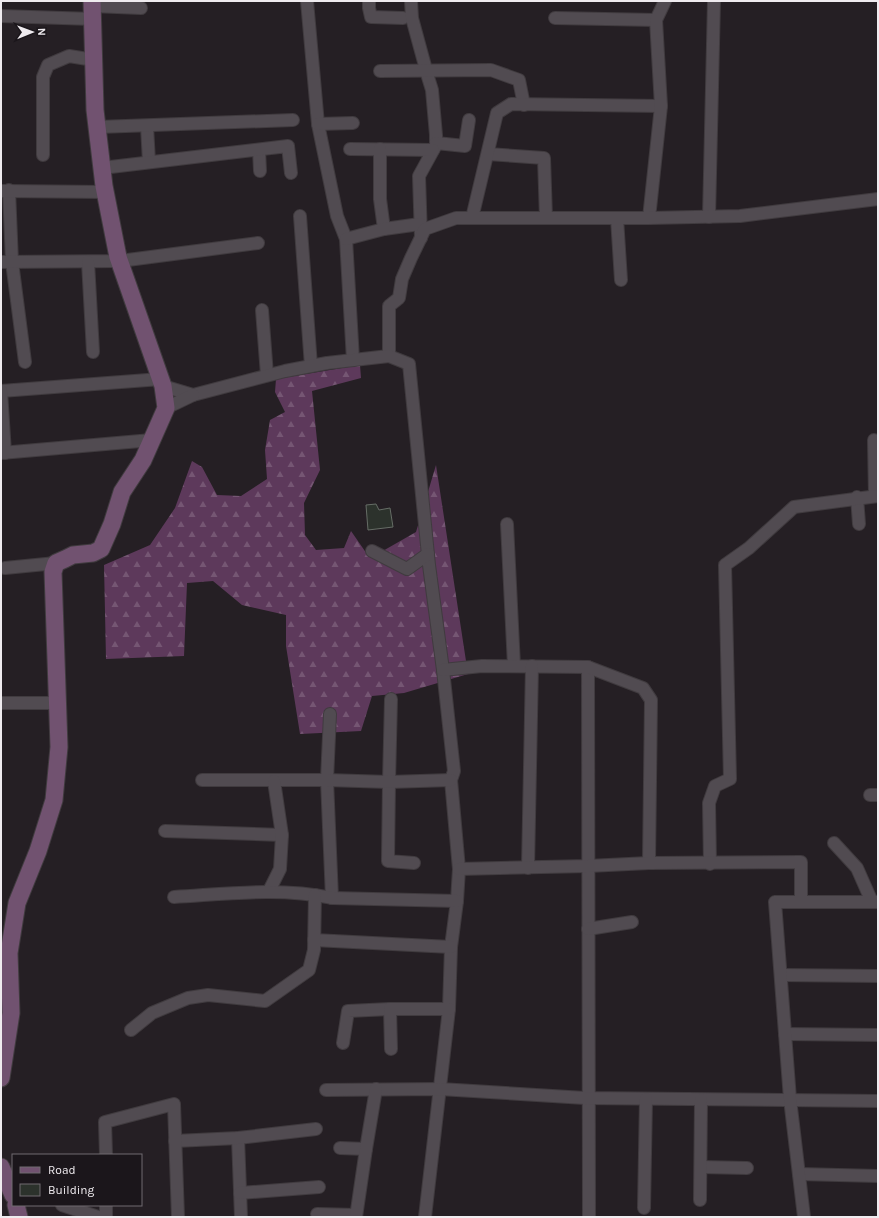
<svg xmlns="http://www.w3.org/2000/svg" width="879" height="1218" font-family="Karla,sans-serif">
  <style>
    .forest { fill: url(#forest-firs) }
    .building { fill: #2c322c; stroke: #666d66 }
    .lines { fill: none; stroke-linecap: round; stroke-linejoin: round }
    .minor-casing { stroke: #403b3f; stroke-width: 14 }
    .secondary-casing { stroke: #403b3f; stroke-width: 19 }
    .minor { stroke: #514b51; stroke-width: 12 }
    .secondary { stroke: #715270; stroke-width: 17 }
  </style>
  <defs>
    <pattern id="forest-firs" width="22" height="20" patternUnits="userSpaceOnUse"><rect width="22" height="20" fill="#5d395b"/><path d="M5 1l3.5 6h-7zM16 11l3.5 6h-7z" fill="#755673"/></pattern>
  </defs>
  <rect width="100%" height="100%" fill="#251f24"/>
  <!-- forest -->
  <polygon class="forest" points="360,365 361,378 312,391 320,470 304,503 305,535 316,550 344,548 351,531 369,557 381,552 416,532 436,465 468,674 404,693 372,696 361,731 300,734 286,646 286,615 242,605 213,581 187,583 184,656 106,659 104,565 150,545 175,508 192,461 202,467 217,495 241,496 267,479 265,450 270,420 285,412 275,392 276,379"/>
  <!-- building -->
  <polygon class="building" points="376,504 379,510 390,508 393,527 368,530 366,505"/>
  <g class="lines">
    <!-- minor casing -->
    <g class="minor-casing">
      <g id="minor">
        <polyline points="307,1 318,124 337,216 346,239 353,360"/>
        <polyline points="369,1 369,8 371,17 403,18"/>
        <polyline points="411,1 412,18 428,77 432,90 436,135 436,145 419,176 421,238"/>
        <polyline points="93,6 141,8"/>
        <polyline points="1,16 93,19"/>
        <polyline points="555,18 656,20"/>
        <polyline points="380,71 491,70 519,80 524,105"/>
        <polyline points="318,124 353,123"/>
        <polyline points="147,126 149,162"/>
        <polyline points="98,127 293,120"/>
        <polyline points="436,143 465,146 469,120"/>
        <polyline points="350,149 433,150"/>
        <polyline points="380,149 380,199 384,229"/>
        <polyline points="259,150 260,171"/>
        <polyline points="488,154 544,158 546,218"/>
        <polyline points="43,155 43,77 48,65 69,56 94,60"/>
        <polyline points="102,168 288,146 291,173"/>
        <polyline points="9,190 12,262 25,362"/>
        <polyline points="2,191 105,192"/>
        <polyline points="300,216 311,366"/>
        <polyline points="709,217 714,1"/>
        <polyline points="472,218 497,113 511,104 661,106"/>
        <polyline points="617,218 621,280"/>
        <polyline points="649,218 661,106 656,20 665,1"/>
        <polyline points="346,239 384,229 420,224"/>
        <polyline points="1,262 120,261 258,243"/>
        <polyline points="88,262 93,352"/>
        <polyline points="262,310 267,375"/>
        <polyline points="389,356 389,306 399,298 402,279 411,258 425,229 456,218 649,218 740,216 878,199"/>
        <polyline points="163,386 193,395 285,371 327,363 389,356 409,364 429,565 443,670 454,771 451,780 459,869 457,901 451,947 449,1009 425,1217"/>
        <polyline points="1,391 161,379"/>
        <polyline points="1,391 5,453"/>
        <polyline points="166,408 193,395"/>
        <polyline points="874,440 875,496"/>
        <polyline points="1,453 152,440"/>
        <polyline points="857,497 859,524"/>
        <polyline points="507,524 514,666"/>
        <polyline points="372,551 407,569 428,554"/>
        <polyline points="5,568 56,563"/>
        <polyline points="588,667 589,1217"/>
        <polyline points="443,670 482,666 588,667 643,688 651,700 649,863"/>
        <polyline points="391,699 389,782 388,861 414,863"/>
        <polyline points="1,703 57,703"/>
        <polyline points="330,714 327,780 332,898"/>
        <polyline points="202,780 327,780 389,782 451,780"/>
        <polyline points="870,795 878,795"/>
        <polyline points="165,831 282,835"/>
        <polyline points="834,843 857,868 872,902"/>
        <polyline points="710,864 709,803 715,786 730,779 725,565 749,548 794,507 878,496"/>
        <polyline points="528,868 532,666"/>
        <polyline points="459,869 588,866 649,863 801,862 801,902"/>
        <polyline points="269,891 280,869 282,835 274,781"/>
        <path d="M174,897C227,894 279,887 332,898L457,901"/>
        <polyline points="588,929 632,922"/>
        <polyline points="314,940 451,947"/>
        <polyline points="781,975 878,976"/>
        <polyline points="131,1030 152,1013 188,998 208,995 265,1001 309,970 314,950 315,895"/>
        <polyline points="785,1034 878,1035"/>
        <polyline points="343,1043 348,1011 390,1009"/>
        <polyline points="391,1049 390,1009 449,1009"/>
        <polyline points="326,1090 440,1089 585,1098 878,1101"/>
        <polyline points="238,1138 241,1217"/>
        <polyline points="175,1141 238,1138 316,1129"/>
        <polyline points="340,1148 366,1149"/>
        <polyline points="106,1155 105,1122 174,1104 178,1217"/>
        <polyline points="701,1167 747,1168"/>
        <polyline points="799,1174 878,1176"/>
        <polyline points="240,1193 319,1187"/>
        <polyline points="700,1200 701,1100"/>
        <polyline points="62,1205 98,1217"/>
        <polyline points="106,1205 106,1217"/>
        <polyline points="644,1208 646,1099"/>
        <polyline points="317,1214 356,1215"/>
        <polyline points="356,1217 366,1149 376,1089"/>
        <polyline points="804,1217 790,1099 775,902 878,902"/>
      </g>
    </g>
    <!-- secondary casing -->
    <g class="secondary-casing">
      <g id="secondary">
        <polyline points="1,1078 11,1013 9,953 17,903 38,851 54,800 59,747 53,572 56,563 65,559 73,555 93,553 101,549 112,524 122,492 143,460 166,408 163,386 118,257 104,186 95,110 92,1"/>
        <polyline points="1,1167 13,1195"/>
        <polyline points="16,1205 19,1217"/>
      </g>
    </g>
    <!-- minor -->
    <use href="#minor" class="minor"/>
    <!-- secondary -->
    <use href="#secondary" class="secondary"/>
  </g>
  <!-- border -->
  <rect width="879" height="1218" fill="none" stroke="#efebef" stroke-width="4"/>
  <!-- legend -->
  <rect x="12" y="1154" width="130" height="52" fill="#1b161b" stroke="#706b70"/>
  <rect x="20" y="1167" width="20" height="6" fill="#715270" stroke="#706b70"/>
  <text x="48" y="1174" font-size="12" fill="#efebef">Road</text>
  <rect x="20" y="1184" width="20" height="12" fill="#2c322c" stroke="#706b70"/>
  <text x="48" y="1194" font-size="12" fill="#efebef">Building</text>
  <!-- north arrow -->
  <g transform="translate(32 32) rotate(89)" stroke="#1b161b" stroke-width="3" paint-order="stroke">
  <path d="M0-3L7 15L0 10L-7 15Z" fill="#efebef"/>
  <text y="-6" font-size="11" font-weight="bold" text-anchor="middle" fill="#efebef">N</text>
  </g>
</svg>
